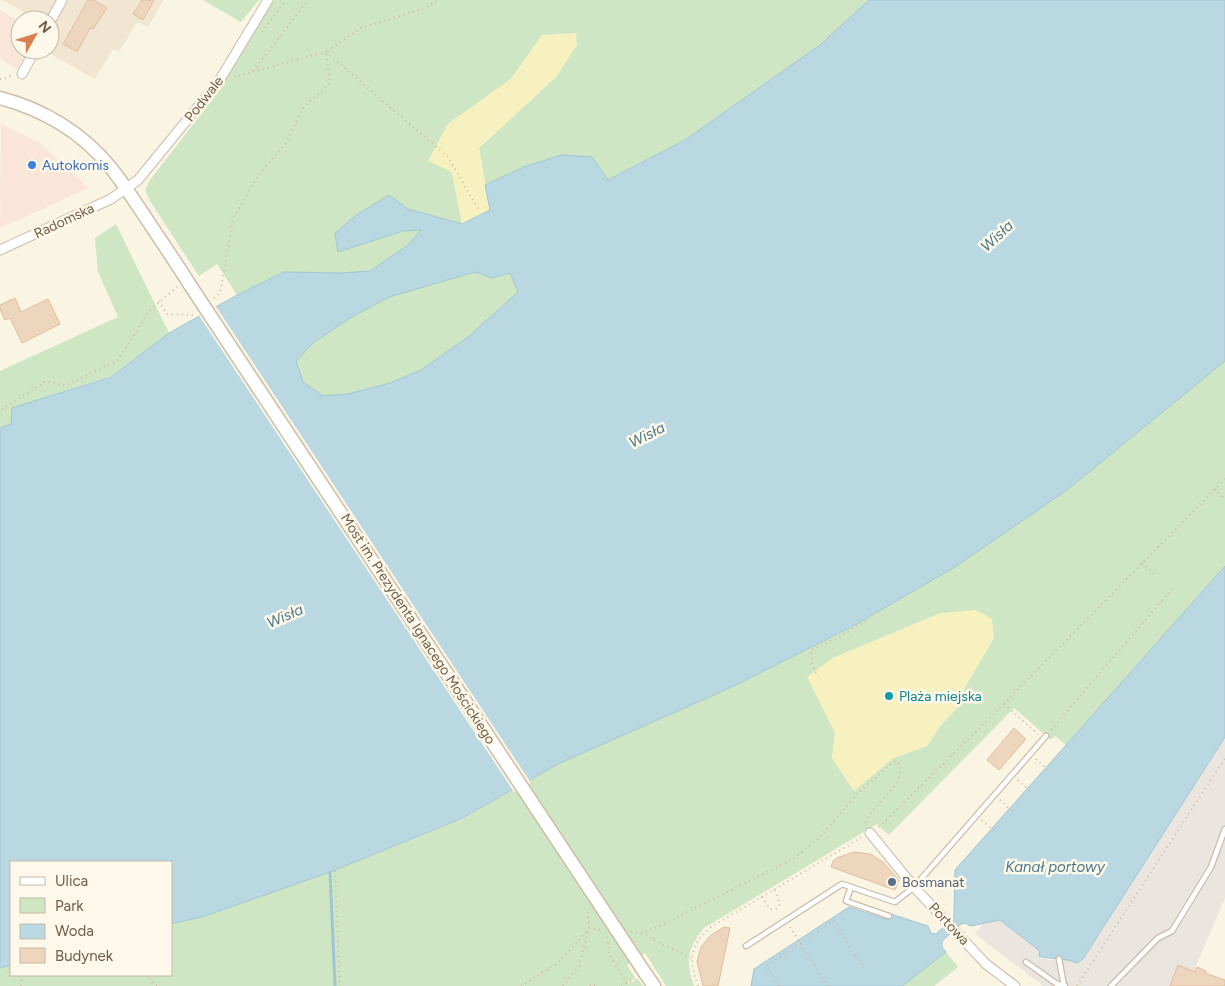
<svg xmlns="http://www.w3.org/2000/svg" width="1225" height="986" font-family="Figtree,sans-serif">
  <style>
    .residential { fill: #f1e6d2 }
    .commercial { fill: #fae6d8 }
    .industrial { fill: #eae5de }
    .green { fill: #cee6c3; fill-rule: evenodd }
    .sand { fill: #f7f1c0 }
    .water { fill: #bad8e2; stroke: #a1c6d3; fill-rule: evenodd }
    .pier { fill: #faf4e3 }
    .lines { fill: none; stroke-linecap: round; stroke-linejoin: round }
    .stream { stroke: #a1c6d3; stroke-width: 3 }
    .building { fill: #edd6bd; stroke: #dfbe9f }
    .service-casing { stroke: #cabcab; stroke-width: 7 }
    .minor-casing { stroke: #cabcab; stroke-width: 11 }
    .secondary-casing { stroke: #cdbda9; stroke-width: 15 }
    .path { stroke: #d2b9a1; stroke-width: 2; stroke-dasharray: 1 4; stroke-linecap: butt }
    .service { stroke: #fff; stroke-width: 4.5 }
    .minor { stroke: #fff; stroke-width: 9 }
    .secondary { stroke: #fff; stroke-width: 12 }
    .secondary-bridge-casing { stroke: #cdbda9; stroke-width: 15; stroke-linecap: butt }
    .secondary-bridge { stroke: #fff; stroke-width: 12 }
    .shop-dot { fill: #3f7fe0; stroke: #fdf8e9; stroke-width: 2 }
    .culture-dot { fill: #0f9aa8; stroke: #fdf8e9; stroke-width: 2 }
    .service-dot { fill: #5c6f8a; stroke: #fdf8e9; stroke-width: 2 }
    .labels { text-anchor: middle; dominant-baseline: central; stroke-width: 5; stroke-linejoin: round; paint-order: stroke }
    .street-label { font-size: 14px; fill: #705d4b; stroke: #fdf8e9 }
    .shop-label { font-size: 14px; fill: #366cbe; stroke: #fdf8e9; text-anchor: start }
    .culture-label { font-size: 14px; fill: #0d838f; stroke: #fdf8e9; text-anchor: start }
    .service-label { font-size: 14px; fill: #4e5e75; stroke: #fdf8e9; text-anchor: start }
    .water-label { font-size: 15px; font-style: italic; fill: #4b7889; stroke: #fdf8e9 }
  </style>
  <rect width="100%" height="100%" fill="#faf4e3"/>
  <!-- residential -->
  <g class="residential">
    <polygon points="2,0 59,0 48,20 38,20"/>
    <polygon points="66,0 164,0 148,27 137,22 119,52 113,49 95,79 43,50 50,50 50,30"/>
  </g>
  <!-- commercial -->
  <g class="commercial">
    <polygon points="0,10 20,22 20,50 30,50 19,70 0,59"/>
    <polygon points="1,124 40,143 89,188 0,228"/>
  </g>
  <!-- industrial -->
  <polygon class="industrial" points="1225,737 1225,898 1197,963 1192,986 1043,986 975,934 983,924 1000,920 1040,951 1039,956 1050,960 1066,958 1077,963 1083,959"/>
  <!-- green -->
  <g class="green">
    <polygon points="203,0 259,0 241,22"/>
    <polygon points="274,0 869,0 820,45 685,140 607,180 592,157 524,167 485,185 479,148 557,76 542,35 511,79 448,124 429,160 452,172 462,224 408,209 389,196 335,233 338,252 403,231 422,230 408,245 370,271 341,273 284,272 237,295 217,264 199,276 150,201 145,190 150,180 212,100"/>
    <polygon points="116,224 169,333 111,376 12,408 11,424 0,428 0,371 118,317 98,272 95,238"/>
    <polygon points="475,272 492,278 510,273 518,292 468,337 421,370 390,383 348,394 323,396 303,382 296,361 313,343 350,318 389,297"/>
    <path d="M1225,361V566L1066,745L1055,736L1051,740L1014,708L889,835L877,824L704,928C687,950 685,959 694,986H666L645,953L627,965L635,978L628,983V984L638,979L643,986H0V968L11,965V975H171V925L202,917L330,872L461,820L558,764L734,686L855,625L955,567L1067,490ZM941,613L994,638L965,687L960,705L940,726L927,746L893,758L854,791L832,758L835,733L808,677L833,658Z"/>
    <polygon points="946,952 958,967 934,986 902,986"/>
  </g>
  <!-- sand -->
  <g class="sand">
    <polygon points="576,33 577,45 557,76 479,148 490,210 462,224 452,172 428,161 448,124 511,79 542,35"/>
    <polygon points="976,610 992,619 994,637 965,687 960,705 940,726 927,746 893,758 854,791 832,758 835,733 807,677 833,658 941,613"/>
  </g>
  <!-- water -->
  <g class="water">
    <path d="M869,0H1225V361L1067,490L955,567L855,625L734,686L558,764L461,819L330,872L202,917L171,924V862H11V965L0,968V428L11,424L12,408L111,377L169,333L237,295L284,272L341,273L370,271L408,245L421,230L403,231L338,252L335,233L358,214L389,195L408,209L462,224L490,210L485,185L524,167L561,155L592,157L608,180L685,140L820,45ZM475,272L492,278L510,273L518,292L468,337L421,370L390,383L348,394L323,396L303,382L296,361L313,343L350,318L389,297Z"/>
    <path d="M1225,566V737L1083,959L1077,963C1063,957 1053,960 1039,956L1040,951L1000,920L971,926L965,923L961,924L942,941V947L946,952L902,986H751L754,969L849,907L888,920L891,914L928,926L931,933L936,934L954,917L955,870Z"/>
  </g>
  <!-- pier -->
  <polygon class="pier" points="215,305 531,783 514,792 198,314"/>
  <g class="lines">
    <!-- stream -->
    <polyline class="stream" points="330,872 335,986"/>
  </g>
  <!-- building -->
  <g class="building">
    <polygon points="88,0 93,0 107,8 93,29 90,28 77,52 63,44"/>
    <polygon points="142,0 154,0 143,20 133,14"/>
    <polygon points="15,298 21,312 48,299 60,324 22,343 10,318 5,320 0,309 0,305"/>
    <polygon points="1014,728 1026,739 999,770 987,760"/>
    <polygon points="854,852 870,854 883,862 899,880 895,890 831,867 833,861 839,857"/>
    <polygon points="724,927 730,928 718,986 703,986 697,962 701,947 710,936"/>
    <polygon points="1178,965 1195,972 1197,967 1206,971 1205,973 1225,980 1225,986 1170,986"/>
  </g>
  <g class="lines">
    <!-- service casing -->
    <g class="service-casing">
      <g id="service">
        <polyline points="851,887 846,901 889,916"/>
        <polyline points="746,946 842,884 895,902 914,887 1046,736"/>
        <polyline points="1059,959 1064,986"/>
        <polyline points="1026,962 1057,984 1065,986"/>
        <polyline points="1111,986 1158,938 1172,931 1211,867 1225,829"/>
      </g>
    </g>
    <!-- minor casing -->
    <g class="minor-casing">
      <g id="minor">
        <polyline points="50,22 62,0"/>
        <polyline points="22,74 35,50"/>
        <polyline points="0,250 111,199 138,180 219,81 268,0"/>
        <polyline points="870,833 914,887 986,964 1015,986"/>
      </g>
    </g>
    <!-- secondary casing -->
    <g class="secondary-casing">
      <g id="secondary">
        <path d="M0,98C43,109 83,133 111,168C123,183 133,199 144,215C159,238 175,261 190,285"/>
        <polyline points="645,973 654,986"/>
      </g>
    </g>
    <!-- path -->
    <g class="path">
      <polyline points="262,32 286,0"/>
      <polyline points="253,71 308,0"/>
      <polyline points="234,77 326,52 448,157 480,212"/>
      <polyline points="0,79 12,76"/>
      <polyline points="214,298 220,293 233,218 259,174 286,143 303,108 330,83 326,52 361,28 425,8 438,0"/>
      <polyline points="159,301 167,314 193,315 195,314"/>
      <polyline points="2,409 46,381 65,386 118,360 149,311 177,287"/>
      <polyline points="1215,489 1225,499"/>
      <polyline points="1142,563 1155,575"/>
      <polyline points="816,673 812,664 811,650 841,636 867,620"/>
      <polyline points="1004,704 1038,734"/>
      <polyline points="1051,730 1172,589"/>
      <polyline points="1036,759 1049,771"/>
      <polyline points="1018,780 1031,792"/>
      <polyline points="1000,800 1013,812"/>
      <polyline points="982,820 995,832"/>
      <polyline points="879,827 984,724 1225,479"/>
      <polyline points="335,871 340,986"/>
      <path d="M762,897L770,909C785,911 778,897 774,889"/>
      <polyline points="790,927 799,941"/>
      <polyline points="589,928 602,930"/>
      <path d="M631,932L641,933L658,927L793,859L819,838L858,793L891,764L897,761C912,781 871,804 866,823"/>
      <polyline points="641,933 692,959"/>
      <polyline points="607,937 610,955 627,984"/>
      <polyline points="800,944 828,986"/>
      <polyline points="21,975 21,986"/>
      <polyline points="145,975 157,986"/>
      <polyline points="521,986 558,963 588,930"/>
      <polyline points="563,986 579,966 589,928 588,908"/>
      <polyline points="590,986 593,984 597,986"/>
      <polyline points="621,986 636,979"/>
      <path d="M698,986C689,959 689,946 711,927L862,837"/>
      <polyline points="779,986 766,966 834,921 863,968"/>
      <polyline points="1077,986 1225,758"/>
    </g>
    <!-- service -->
    <use href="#service" class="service"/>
    <!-- minor -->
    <use href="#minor" class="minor"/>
    <!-- secondary -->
    <use href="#secondary" class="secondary"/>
    <!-- secondary-bridge casing -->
    <g class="secondary-bridge-casing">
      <polyline id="secondary-bridge" points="190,285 645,973"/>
    </g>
    <!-- secondary-bridge -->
    <use href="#secondary-bridge" class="secondary-bridge"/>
  </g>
  <!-- markers -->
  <circle class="shop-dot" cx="32" cy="165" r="5"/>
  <circle class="culture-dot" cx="889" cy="696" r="5"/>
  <circle class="service-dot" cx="892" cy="882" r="5"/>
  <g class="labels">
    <!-- street labels -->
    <g class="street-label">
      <text transform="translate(204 99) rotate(-52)">Podwale</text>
      <text transform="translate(64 221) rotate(-25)">Radomska</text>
      <text transform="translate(418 629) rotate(57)">Most im. Prezydenta Ignacego Mościckiego</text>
      <text transform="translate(949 924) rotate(47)">Portowa</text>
    </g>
    <!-- shop labels -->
    <g class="shop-label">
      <text x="42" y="165">Autokomis</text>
    </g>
    <!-- culture labels -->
    <g class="culture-label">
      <text x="899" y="696">Plaża miejska</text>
    </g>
    <!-- service labels -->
    <g class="service-label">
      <text x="902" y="882">Bosmanat</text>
    </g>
    <!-- water labels -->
    <g class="water-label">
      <text transform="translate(997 236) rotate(-43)">Wisła</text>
      <text transform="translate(647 435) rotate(-27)">Wisła</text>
      <text transform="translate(285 616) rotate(-24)">Wisła</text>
      <text x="1055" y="867">Kanał portowy</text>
    </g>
  </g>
  <!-- legend -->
  <rect x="10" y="861" width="162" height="115" fill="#fdf8e9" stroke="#c5baaa"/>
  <rect x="20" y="877" width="25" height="8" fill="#ffffff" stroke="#c5baaa"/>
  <text x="55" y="886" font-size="15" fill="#705d4b">Ulica</text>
  <rect x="20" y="898" width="25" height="15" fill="#cee6c3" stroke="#c5baaa"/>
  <text x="55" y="911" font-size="15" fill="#705d4b">Park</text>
  <rect x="20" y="924" width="25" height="15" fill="#bad8e2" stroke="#c5baaa"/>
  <text x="55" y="936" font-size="15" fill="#705d4b">Woda</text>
  <rect x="20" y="948" width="25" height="15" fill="#edd6bd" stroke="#c5baaa"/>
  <text x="55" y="961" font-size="15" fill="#705d4b">Budynek</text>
  <!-- north arrow -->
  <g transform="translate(35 35) rotate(51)"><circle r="24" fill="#fdf8e9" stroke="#c5baaa"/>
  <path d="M0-4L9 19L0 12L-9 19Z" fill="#db7f51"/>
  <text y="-8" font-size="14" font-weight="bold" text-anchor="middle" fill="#705d4b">N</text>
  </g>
</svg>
